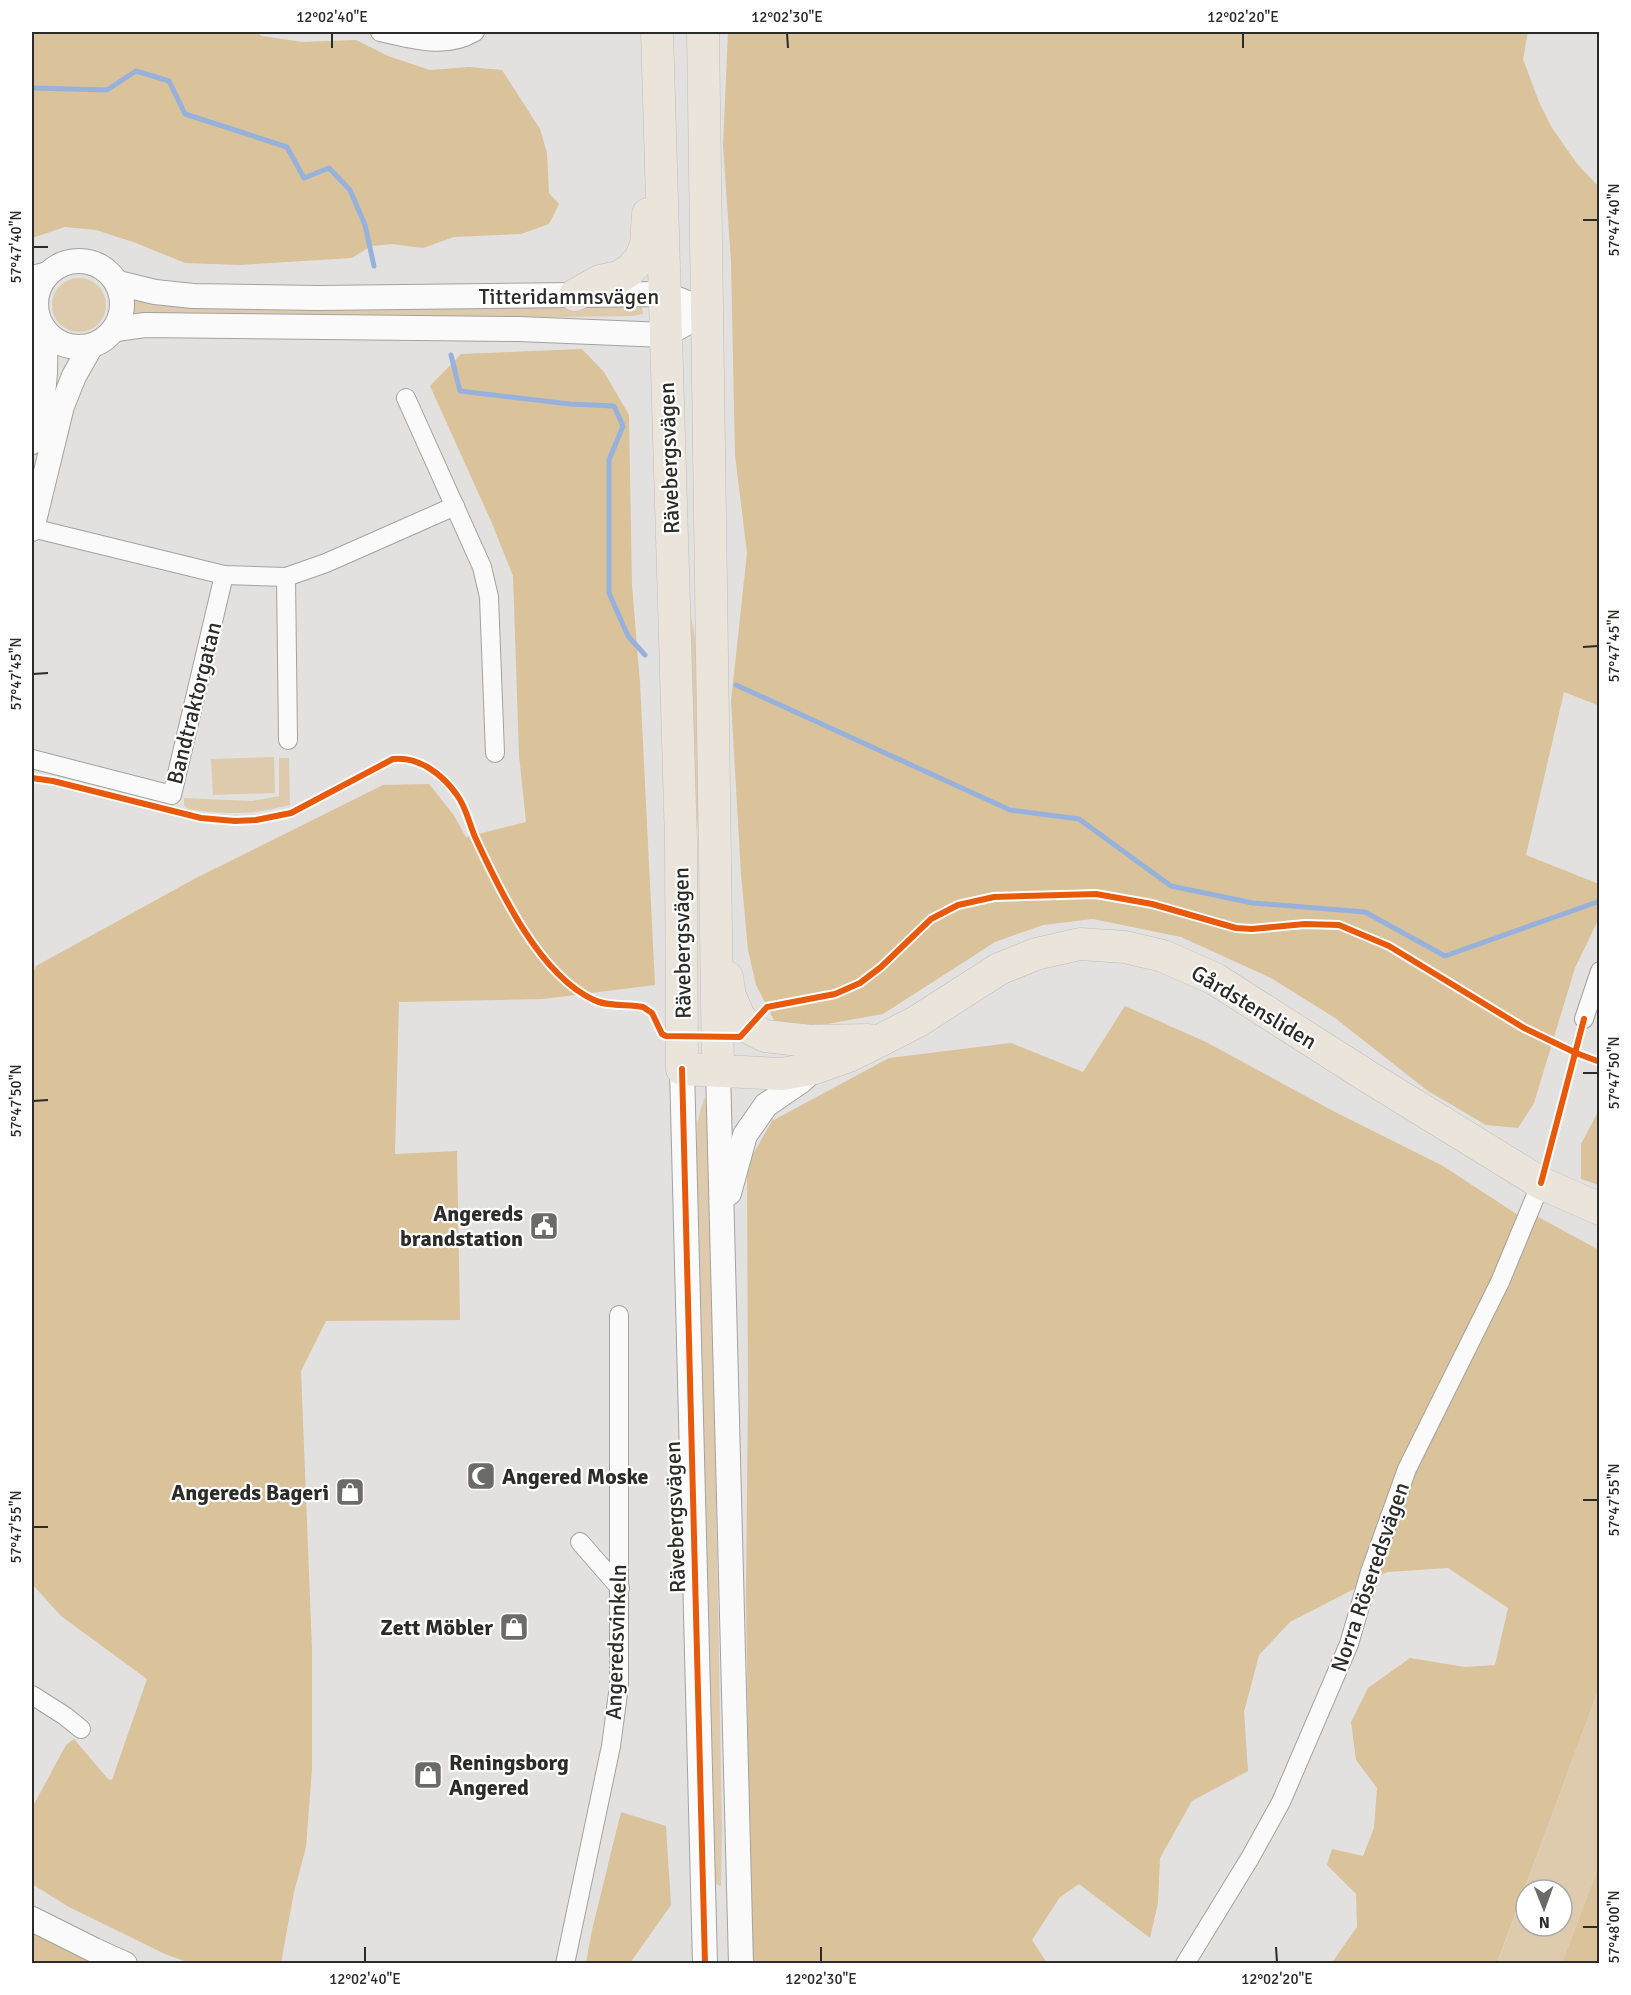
<svg xmlns="http://www.w3.org/2000/svg" width="1631" height="1995" font-family="Signika,sans-serif">
  <style>
    .green { fill: #decbae; fill-rule: evenodd }
    .forest { fill: #dac29a }
    .lines { fill: none; stroke-linecap: round; stroke-linejoin: round }
    .stream { stroke: #96b2dc; stroke-width: 5 }
    .minor-casing { stroke: #a3a2a1; stroke-width: 20 }
    .tertiary-casing { stroke: #a3a2a1; stroke-width: 26 }
    .trunk-casing { stroke: #bebebd; stroke-width: 33 }
    .minor { stroke: #fbfafa; stroke-width: 18 }
    .tertiary { stroke: #fbfafa; stroke-width: 24 }
    .trunk { stroke: #eae4da; stroke-width: 32 }
    .cycleway-casing { stroke: #fff; stroke-width: 10 }
    .cycleway { stroke: #e8590c; stroke-width: 6 }
    .ticks { fill: none; stroke: #2b2b2a; stroke-width: 2 }
    .labels { text-anchor: middle; dominant-baseline: central; stroke-width: 4.5; stroke-linejoin: round; paint-order: stroke }
    .street-label { font-size: 22px; fill: #2b2b2a; stroke: #fff }
    .poi-label { font-size: 22px; font-weight: bold; fill: #2b2b2a; stroke: #fff; text-anchor: end }
    .neatline { fill: none; stroke: #2b2b2a; stroke-width: 2 }
    .ticks-label { font-size: 15px; text-anchor: middle; fill: #2b2b2a }
  </style>
  <rect width="100%" height="100%" fill="#e2e1df"/>
  <!-- green -->
  <g class="green">
    <circle cx="79" cy="305" r="27"/>
    <polygon points="131,298 642,306 643,314 632,316 374,320 129,316"/>
    <polygon points="689,606 697,648 700,849 694,792"/>
    <polygon points="274,757 275,793 213,795 211,759"/>
    <path d="M279,758H289L290,805C250,815 229,815 188,809L184,805V798L252,801L279,796Z"/>
    <polygon points="704,1098 709,1102 722,1830 721,1886 715,1884 697,1226 697,1124"/>
    <path d="M1599,1688V1866L1562,1963L1497,1964ZM1526,1890H1562V1926H1526Z"/>
  </g>
  <!-- forest -->
  <g class="forest">
    <polygon points="32,32 256,32 262,36 302,42 356,40 388,56 430,70 469,67 502,70 540,129 547,153 549,193 559,204 549,224 521,234 454,237 423,248 392,244 371,246 352,258 239,265 185,263 136,243 96,230 65,227 32,238"/>
    <polygon points="728,32 1528,32 1523,59 1539,102 1552,128 1578,165 1599,187 1600,706 1564,692 1526,855 1599,884 1600,916 1575,968 1534,1103 1518,1128 1486,1125 1428,1091 1335,1018 1271,978 1181,937 1093,919 1043,925 995,942 883,1014 827,1024 789,1026 776,1024 756,985 748,950 741,874 731,701 747,553 735,455 731,262 723,145"/>
    <polygon points="582,349 604,372 629,415 632,585 640,683 655,985 543,999 399,1002 395,1154 457,1151 460,1320 326,1321 301,1371 312,1649 312,1769 306,1847 294,1892 281,1963 190,1963 165,1954 69,1907 32,1884 32,1808 66,1745 74,1739 108,1779 112,1780 147,1679 61,1616 32,1584 32,974 36,966 196,878 383,785 429,784 453,814 466,837 526,822 519,755 513,576 491,521 430,386 461,354"/>
    <polygon points="1125,1006 1206,1042 1335,1112 1443,1166 1527,1221 1531,1213 1599,1250 1599,1688 1497,1963 1326,1963 1333,1961 1357,1927 1356,1894 1327,1865 1332,1849 1363,1856 1374,1828 1377,1788 1356,1760 1351,1722 1368,1688 1410,1658 1465,1667 1495,1665 1508,1608 1448,1568 1387,1572 1290,1622 1259,1655 1244,1712 1248,1771 1192,1801 1160,1858 1158,1903 1150,1938 1079,1884 1060,1897 1032,1940 1047,1963 751,1963 746,1592 748,1394 747,1165 772,1121 889,1058 1011,1043 1083,1072"/>
    <polygon points="1599,1110 1600,1185 1599,1185 1581,1179 1581,1144"/>
    <polygon points="621,1812 666,1826 671,1905 630,1963 586,1963 592,1930"/>
    <polygon points="1599,1866 1599,1963 1562,1963"/>
    <polygon points="32,1932 91,1963 32,1963"/>
  </g>
  <g class="lines">
    <!-- stream -->
    <g class="stream">
      <polyline points="32,88 107,90 136,71 169,81 185,114 287,147 304,178 329,168 350,190 365,225 374,266"/>
      <polyline points="451,355 460,391 570,404 614,406 623,426 609,460 609,593 628,636 645,655"/>
      <polyline points="736,685 1010,810 1079,819 1171,886 1253,903 1365,912 1445,956 1600,901"/>
    </g>
    <!-- minor casing -->
    <g class="minor-casing">
      <g id="minor">
        <path d="M380,32C413,39 444,50 475,32"/>
        <polyline points="32,275 52,270"/>
        <polyline points="406,398 482,567 489,597 495,753"/>
        <polyline points="32,528 224,575 286,577 326,563 455,506"/>
        <polyline points="286,577 288,740"/>
        <polyline points="32,759 172,795 224,575"/>
        <polyline points="1584,1019 1600,971"/>
        <polyline points="580,1542 620,1588"/>
        <polyline points="32,1695 65,1716 81,1729"/>
        <polyline points="565,1964 611,1746 619,1686 619,1315"/>
        <polyline points="1185,1964 1250,1858 1281,1802 1349,1644 1370,1572 1407,1469 1500,1282 1541,1183"/>
      </g>
    </g>
    <!-- tertiary casing -->
    <g class="tertiary-casing">
      <g id="tertiary">
        <circle cx="79" cy="304" r="43"/>
        <polyline points="118,283 155,292 193,296 319,298 664,294 708,311"/>
        <polyline points="116,329 145,325 519,329 665,335 708,311"/>
        <path d="M32,442C43,398 49,374 43,328"/>
        <polyline points="32,529 62,406 74,376 91,346"/>
        <polyline points="682,1069 705,1964"/>
        <polyline points="718,1070 741,1964"/>
        <polyline points="729,1193 745,1135 766,1105 801,1081 814,1069"/>
        <polyline points="32,1919 94,1950 125,1964"/>
      </g>
    </g>
    <!-- trunk casing -->
    <g class="trunk-casing">
      <g id="trunk">
        <polyline points="657,32 681,841 682,1069 782,1074 815,1068 849,1056 883,1039 918,1021 999,969 1036,954 1080,944 1125,947 1163,956 1215,979 1367,1076 1541,1183 1600,1209"/>
        <polyline points="703,32 718,1070"/>
        <polyline points="575,295 600,281 619,277 630,270 640,259 646,245 648,214"/>
        <polyline points="727,977 730,996 739,1017 749,1028 765,1036 810,1041 868,1040"/>
      </g>
    </g>
    <!-- minor -->
    <use href="#minor" class="minor"/>
    <!-- tertiary -->
    <use href="#tertiary" class="tertiary"/>
    <!-- trunk -->
    <use href="#trunk" class="trunk"/>
    <!-- cycleway casing -->
    <g class="cycleway-casing">
      <g id="cycleway">
        <path d="M32,778L53,781L201,818L235,821L256,820L291,813L393,759C419,756 443,775 457,795C466,807 469,823 475,837C499,889 539,975 594,1000C608,1007 628,1004 643,1007L652,1013L662,1034L666,1036L740,1037L767,1007L835,994L860,983L881,967L931,919L958,905L994,897L1096,894L1152,904L1236,928L1252,929L1305,924L1339,925L1389,946L1524,1028L1576,1053L1600,1062"/>
        <polyline points="682,1069 705,1964"/>
        <polyline points="1541,1183 1584,1019"/>
      </g>
    </g>
    <!-- cycleway -->
    <use href="#cycleway" class="cycleway"/>
  </g>
  <!-- ticks -->
  <path class="ticks" d="M332,33V48M787,33L788,48M1243,33V48M1583,220H1598M33,247H48M1583,647L1598,646M33,674L48,673M1583,1073H1598M33,1101L48,1100M1583,1500H1598M33,1527H48M1583,1927H1598M365,1947V1962M821,1947V1962M1276,1947L1277,1962"/>
  <!-- icons -->
  <defs>
    <g id="civic-square" transform="scale(1.5)"><rect x="-9" y="-9" width="18" height="18" rx="4" fill="#6b6b69" stroke="#fff"/><path d="M-.6-6.5H3V-4.5H.6V-3L4-1V1h2V6H-6V1h2V-1L-.6-3ZM-1.2 2.5V6h2.4V2.5Z" fill="#fff"/></g>
    <g id="mosque-square" transform="scale(1.5)"><rect x="-9" y="-9" width="18" height="18" rx="4" fill="#6b6b69" stroke="#fff"/><path d="M3.5-4.9A6 6 0 1 0 3.5 4.9A5 5 0 1 1 3.5-4.9Z" fill="#fff"/></g>
    <g id="shop-square" transform="scale(1.5)"><rect x="-9" y="-9" width="18" height="18" rx="4" fill="#6b6b69" stroke="#fff"/><path d="M-5-2.5h2.3a2.7 3.5 0 0 1 5.4 0H5L5.5 6h-11ZM-1.5-2.5h3a1.5 2.3 0 0 0-3 0Z" fill="#fff"/></g>
  </defs>
  <g fill-rule="evenodd">
    <use href="#civic-square" x="544" y="1226"/>
    <use href="#mosque-square" x="481" y="1476"/>
    <use href="#shop-square" x="350" y="1492"/>
    <use href="#shop-square" x="514" y="1627"/>
    <use href="#shop-square" x="428" y="1775"/>
  </g>
  <g class="labels">
    <!-- street labels -->
    <g class="street-label">
      <text x="569" y="296">Titteridammsvägen</text>
      <text transform="translate(669 458) rotate(-92)">Rävebergsvägen</text>
      <text transform="translate(194 703) rotate(-76)">Bandtraktorgatan</text>
      <text transform="translate(682 943) rotate(-91)">Rävebergsvägen</text>
      <text transform="translate(1254 1007) rotate(31)">Gårdstensliden</text>
      <text transform="translate(675 1517) rotate(-92)">Rävebergsvägen</text>
      <text transform="translate(1370 1577) rotate(-71)">Norra Röseredsvägen</text>
      <text transform="translate(616 1642) rotate(-88)">Angeredsvinkeln</text>
    </g>
    <!-- poi labels -->
    <g class="poi-label">
      <text x="523" y="1213">Angereds<tspan x="523" dy="25">brandstation</tspan></text>
      <text x="502" y="1476" text-anchor="start">Angered Moske</text>
      <text x="329" y="1492">Angereds Bageri</text>
      <text x="493" y="1627">Zett Möbler</text>
      <text x="449" y="1762" text-anchor="start">Reningsborg<tspan x="449" dy="25">Angered</tspan></text>
    </g>
  </g>
  <!-- border -->
  <rect width="1631" height="1995" fill="none" stroke="#ffffff" stroke-width="66"/>
  <!-- north arrow -->
  <g transform="translate(1544 1908) rotate(179)"><circle r="28" fill="#ffffff" stroke="#aaaaaa" stroke-width="1.5"/>
  <path d="M0-4.5L10 22L0 15L-10 22Z" fill="#6b6b69"/>
  <text y="-9" font-size="16" font-weight="bold" text-anchor="middle" fill="#2b2b2a">N</text>
  </g>
  <rect x="33" y="33" width="1565" height="1929" class="neatline"/>
  <g class="ticks-label">
    <text x="332" y="22">12°02'40"E</text>
    <text x="787" y="22">12°02'30"E</text>
    <text x="1243" y="22">12°02'20"E</text>
    <text transform="translate(1614 220) rotate(-90)" y="5">57°47'40"N</text>
    <text transform="translate(16 247) rotate(-90)" y="5">57°47'40"N</text>
    <text transform="translate(1614 646) rotate(-90)" y="5">57°47'45"N</text>
    <text transform="translate(16 674) rotate(-90)" y="5">57°47'45"N</text>
    <text transform="translate(1614 1073) rotate(-90)" y="5">57°47'50"N</text>
    <text transform="translate(16 1101) rotate(-90)" y="5">57°47'50"N</text>
    <text transform="translate(1614 1500) rotate(-90)" y="5">57°47'55"N</text>
    <text transform="translate(16 1527) rotate(-90)" y="5">57°47'55"N</text>
    <text transform="translate(1614 1927) rotate(-90)" y="5">57°48'00"N</text>
    <text x="365" y="1984">12°02'40"E</text>
    <text x="821" y="1984">12°02'30"E</text>
    <text x="1277" y="1984">12°02'20"E</text>
  </g>
</svg>
